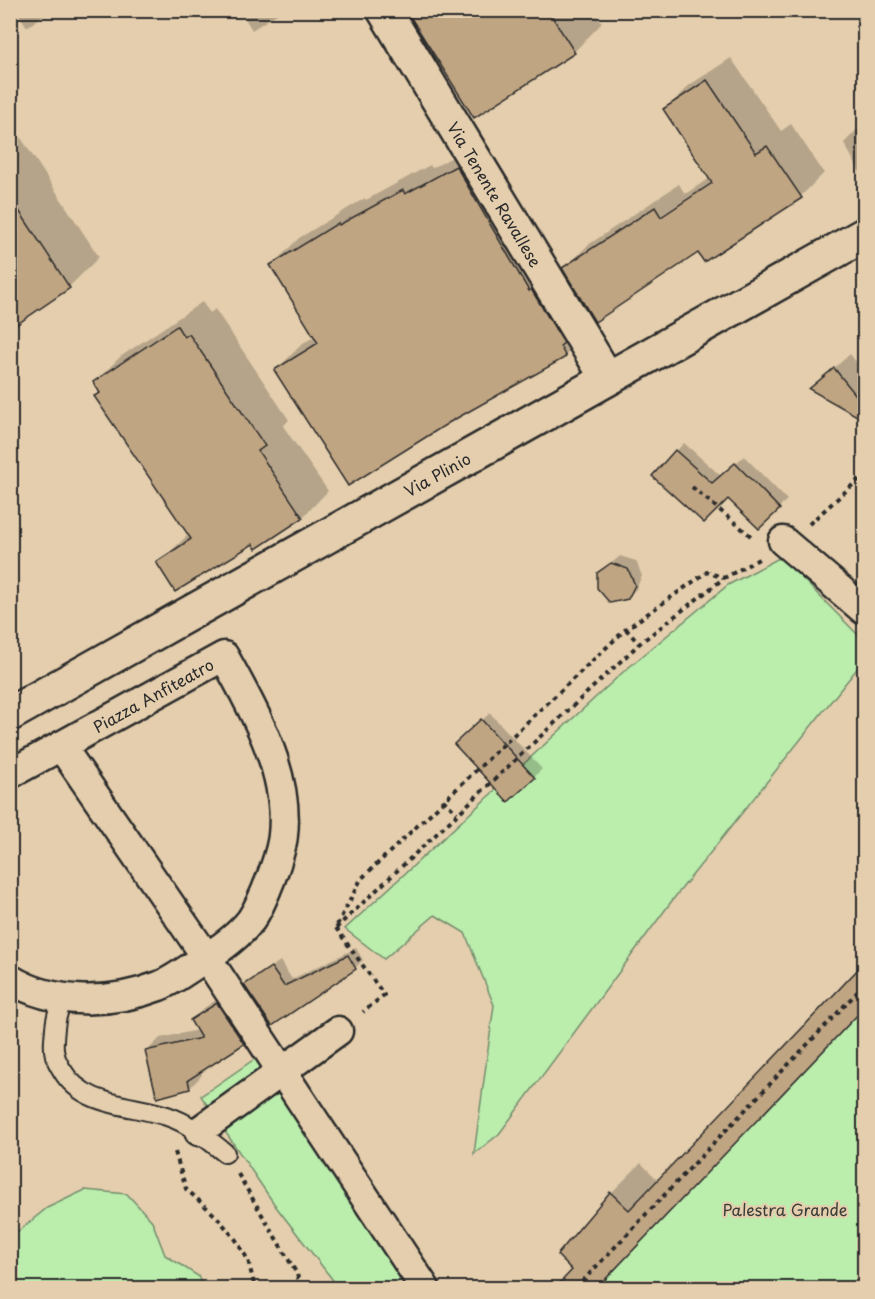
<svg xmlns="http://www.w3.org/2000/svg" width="875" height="1299" font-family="'Playpen Sans',sans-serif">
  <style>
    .green { fill: #bbedad; stroke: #738c6c; stroke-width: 1.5 }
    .shadow { fill: #0003 }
    .building { fill: #c0a583; stroke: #2b2b2b; stroke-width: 1.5 }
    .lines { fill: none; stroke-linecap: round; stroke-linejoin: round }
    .service-casing { stroke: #2b2b2b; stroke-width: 22 }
    .pedestrian-casing { stroke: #2b2b2b; stroke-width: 33 }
    .minor-casing { stroke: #2b2b2b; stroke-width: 38 }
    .tertiary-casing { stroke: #2b2b2b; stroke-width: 38 }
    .path { stroke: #2b2b2b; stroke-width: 4; stroke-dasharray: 4.5 4.5; stroke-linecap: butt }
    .service { stroke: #e4cead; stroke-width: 18 }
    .pedestrian { stroke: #e4cead; stroke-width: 28 }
    .minor { stroke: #e4cead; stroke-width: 33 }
    .tertiary { stroke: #e4cead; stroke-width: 33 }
    .labels { text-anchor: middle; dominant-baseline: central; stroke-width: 4.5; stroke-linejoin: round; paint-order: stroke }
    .street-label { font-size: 16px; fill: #2b2b2b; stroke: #e4cead }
    .park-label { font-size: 16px; fill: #393e38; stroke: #e4cead }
  </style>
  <rect width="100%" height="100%" fill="#e4cead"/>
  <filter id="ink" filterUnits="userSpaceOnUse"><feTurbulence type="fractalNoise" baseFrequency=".0167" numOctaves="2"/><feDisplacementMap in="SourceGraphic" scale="12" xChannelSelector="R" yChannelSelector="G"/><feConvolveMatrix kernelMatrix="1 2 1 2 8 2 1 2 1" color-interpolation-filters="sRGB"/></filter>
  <g filter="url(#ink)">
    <!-- green -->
    <g class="green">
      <polygon points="781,557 864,641 864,660 671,902 499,1134 474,1154 494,1005 465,933 435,915 384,959 345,929 622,673 728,585"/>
      <polygon points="864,1008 864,1288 597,1288"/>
      <polygon points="259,1056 405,1273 392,1288 339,1288 277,1208 201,1096"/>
      <polygon points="85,1190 127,1194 152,1221 165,1255 198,1276 203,1288 11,1288 11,1237 47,1208"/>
    </g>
    <!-- shadow -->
    <g class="shadow">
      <polygon points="16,10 51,10 27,27"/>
      <polygon points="240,10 283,10 252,30"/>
      <polygon points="406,10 594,10 602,23 574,52 475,116"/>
      <polygon points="731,58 781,131 791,124 824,173 801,196 698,251 591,313 586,319 592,328 565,355 276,370 303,343 316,336 272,265 299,238 365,198 366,200 430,165 432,168 484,140 556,265 559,263 563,270 588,245 679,184 685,194 710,178 665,110 688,86"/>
      <polygon points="10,121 99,257 69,287 10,327"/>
      <polygon points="864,122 864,180 844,143"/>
      <polygon points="202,302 210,313 215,309 289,420 283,426 328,491 303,517 257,547 253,542 158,563 189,534 96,397 101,392 95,382 120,357"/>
      <polygon points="850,354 864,372 864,418 811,389"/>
      <polygon points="684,443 721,476 744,456 787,500 759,527 728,497 704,521 676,451"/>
      <polygon points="620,556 636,561 642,576 636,589 627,598 599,574"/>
      <polygon points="490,713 542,769 534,777 464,736"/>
      <polygon points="356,948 363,960 355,968 272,1024 246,985 280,961 292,979"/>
      <polygon points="864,965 864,1008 597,1288 557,1288 574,1270 611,1193 641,1163 659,1181"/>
      <polygon points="230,991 256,1030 243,1043 201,1070 202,1075 190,1088 147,1051 160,1038 198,1030 192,1021 204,1008"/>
    </g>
    <!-- building -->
    <g class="building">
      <polygon points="406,10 548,10 575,53 474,118"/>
      <polygon points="707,80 756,153 767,146 802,198 704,262 698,253 595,322 562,268 655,207 661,217 712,183 663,109"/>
      <polygon points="456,166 529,291 531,289 564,343 560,346 566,357 450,422 348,486 274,370 318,343 270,265 338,223 339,225 403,190 405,194"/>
      <polygon points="10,197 70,288 10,329"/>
      <polygon points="177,326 184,337 189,334 265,446 258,451 303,518 256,549 253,544 175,592 156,562 191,539 94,396 100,393 93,382"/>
      <polygon points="834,368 864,405 864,420 809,389"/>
      <polygon points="675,450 712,483 735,463 780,509 759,529 728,499 704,523 652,476"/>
      <polygon points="611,563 628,569 635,585 628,599 610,603 597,588 597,573"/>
      <polygon points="481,719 535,778 508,802 454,744"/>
      <polygon points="348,955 356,969 272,1026 244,985 271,967 284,986"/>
      <polygon points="864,963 864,1008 597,1288 555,1288 572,1270 557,1255 610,1192 629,1210"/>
      <polygon points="217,1003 244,1044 188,1080 190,1089 157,1098 145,1051 201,1038 190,1020"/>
    </g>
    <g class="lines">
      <!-- service casing -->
      <g class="service-casing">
        <path id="service" d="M63,1000C56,1013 55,1025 54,1040C53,1052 55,1059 62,1070C83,1107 131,1104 167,1116C191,1124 206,1138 225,1153"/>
      </g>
      <!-- pedestrian casing -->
      <g class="pedestrian-casing">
        <g id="pedestrian">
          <polyline points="783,541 864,610"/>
          <polyline points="61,746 207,958 425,1288"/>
          <path d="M10,774L224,656C253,708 290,773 283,835C281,856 263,902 251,920C238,937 216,952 198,963C186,970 173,981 159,986C112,1004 54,1006 10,979"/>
          <polyline points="199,1131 338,1031"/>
        </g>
      </g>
      <!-- minor casing -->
      <g class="minor-casing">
        <polyline id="minor" points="384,10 607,378"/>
      </g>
      <!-- tertiary casing -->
      <g class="tertiary-casing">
        <polyline id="tertiary" points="10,714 864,235"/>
      </g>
      <!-- path -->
      <g class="path">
        <polyline points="692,487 752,537"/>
        <polyline points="809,524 864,475"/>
        <polyline points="626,629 639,644"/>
        <polyline points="443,800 457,813"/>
        <polyline points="337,925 361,879 626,629 707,572 724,578"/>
        <polyline points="336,928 639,644 724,578 759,559"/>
        <polyline points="336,928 384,995 363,1012"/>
        <polyline points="175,1152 186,1189 217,1217 236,1240 248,1260 255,1288"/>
        <polyline points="238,1174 297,1274 300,1288"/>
        <polyline points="576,1288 864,985"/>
      </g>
      <!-- service -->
      <use href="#service" class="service"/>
      <!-- pedestrian -->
      <use href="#pedestrian" class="pedestrian"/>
      <!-- minor -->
      <use href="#minor" class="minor"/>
      <!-- tertiary -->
      <use href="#tertiary" class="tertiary"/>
    </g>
  </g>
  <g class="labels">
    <!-- street labels -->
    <g class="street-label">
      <text transform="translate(495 194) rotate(59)">Via Tenente Ravallese</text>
      <text transform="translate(437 474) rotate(-29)">Via Plinio</text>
      <text transform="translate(153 695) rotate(-29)">Piazza Anfiteatro</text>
    </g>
    <!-- park labels -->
    <g class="park-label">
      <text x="785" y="1209">Palestra Grande</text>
    </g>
  </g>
  <!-- margin -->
  <rect width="875" height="1299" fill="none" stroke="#e4cead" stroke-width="36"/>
  <rect x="18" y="18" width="839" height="1263" fill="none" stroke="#2b2b2b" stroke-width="2" filter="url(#ink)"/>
</svg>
